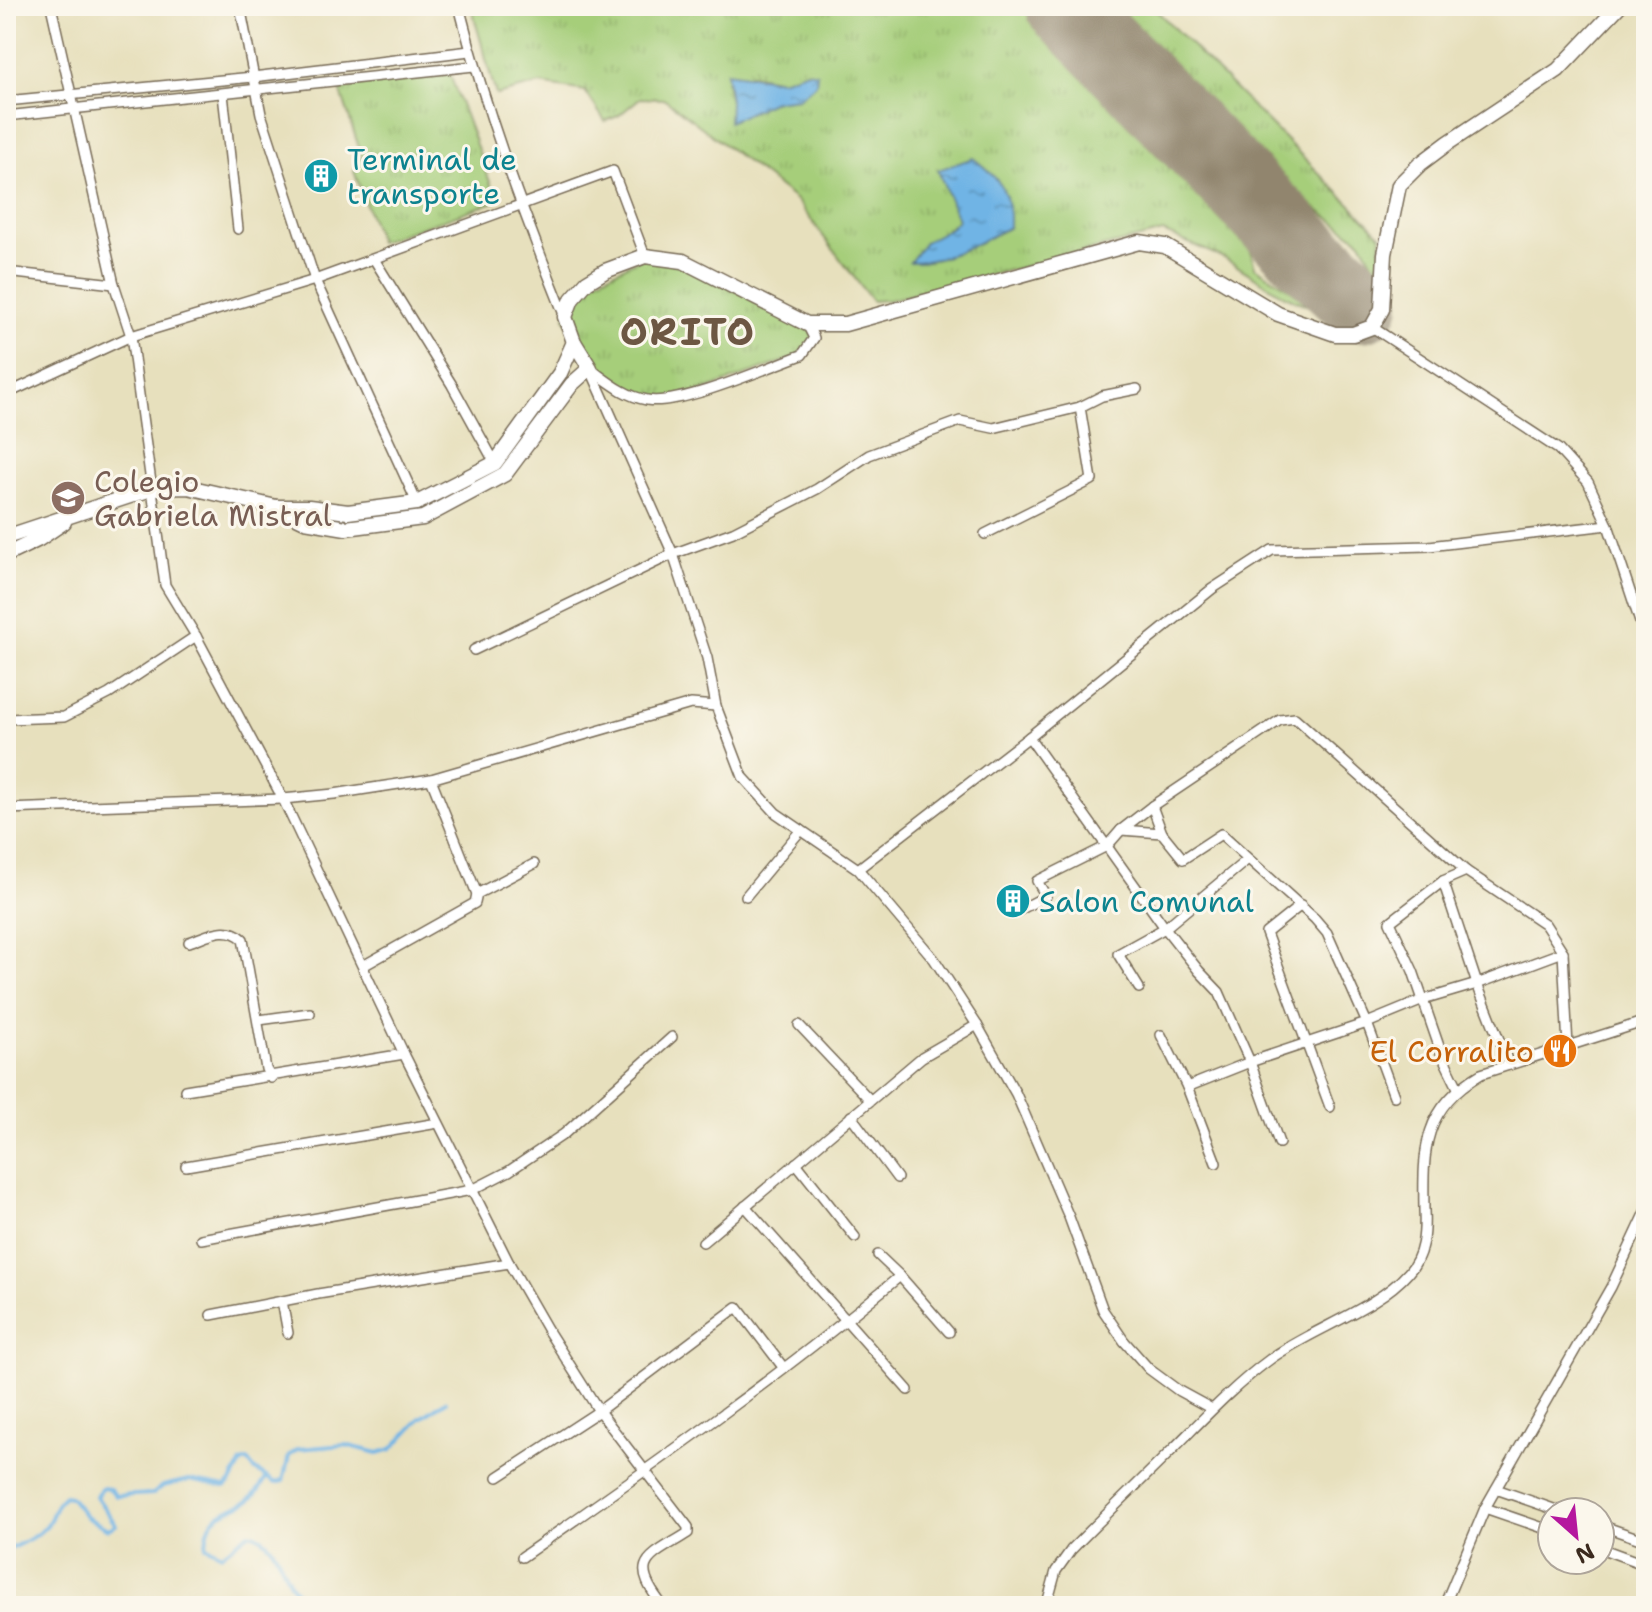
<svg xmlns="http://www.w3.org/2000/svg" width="1652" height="1612" font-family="'Shantell Sans',sans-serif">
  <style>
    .grass { fill: url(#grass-tufts); stroke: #707c4c; stroke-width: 2; fill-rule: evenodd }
    .water { fill: url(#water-ripples); stroke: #556f82; stroke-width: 2 }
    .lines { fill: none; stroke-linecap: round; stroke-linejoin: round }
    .stream { stroke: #6fb4e5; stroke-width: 4 }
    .runway { stroke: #91856e; stroke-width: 78 }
    .minor-casing { stroke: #776a56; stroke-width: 12 }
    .secondary-casing { stroke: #776a56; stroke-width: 17 }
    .minor { stroke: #fff; stroke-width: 9 }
    .secondary { stroke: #fff; stroke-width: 14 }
    .labels { text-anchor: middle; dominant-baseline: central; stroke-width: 6; stroke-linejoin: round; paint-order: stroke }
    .culture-label { font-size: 30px; fill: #0d838f; stroke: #fbf7ec; text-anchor: start }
    .education-label { font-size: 30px; fill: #785e54; stroke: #fbf7ec; text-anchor: start }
    .food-label { font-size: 30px; fill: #c56008; stroke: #fbf7ec; text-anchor: end }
    .district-label { font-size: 38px; font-weight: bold; letter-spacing: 2px; fill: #6d5743; stroke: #fbf7ec }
  </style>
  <defs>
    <pattern id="grass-tufts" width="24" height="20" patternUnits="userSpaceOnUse" patternTransform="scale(2)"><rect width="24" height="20" fill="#a6ce7a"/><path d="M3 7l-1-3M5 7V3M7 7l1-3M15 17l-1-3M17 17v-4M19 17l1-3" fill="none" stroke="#90b169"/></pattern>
    <pattern id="water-ripples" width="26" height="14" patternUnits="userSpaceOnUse" patternTransform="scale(2)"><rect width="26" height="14" fill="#6fb4e5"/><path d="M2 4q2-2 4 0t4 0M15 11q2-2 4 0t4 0" fill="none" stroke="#5c93b9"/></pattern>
  </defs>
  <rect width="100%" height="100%" fill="#fbf7ec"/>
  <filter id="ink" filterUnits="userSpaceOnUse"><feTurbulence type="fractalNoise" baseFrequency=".0125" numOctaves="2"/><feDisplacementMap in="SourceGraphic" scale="16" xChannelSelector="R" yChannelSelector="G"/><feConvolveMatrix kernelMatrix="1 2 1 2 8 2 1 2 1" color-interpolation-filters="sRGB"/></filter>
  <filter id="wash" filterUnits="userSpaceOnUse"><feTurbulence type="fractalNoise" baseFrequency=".006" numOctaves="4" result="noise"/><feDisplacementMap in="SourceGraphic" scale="32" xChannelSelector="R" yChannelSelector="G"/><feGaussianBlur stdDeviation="1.8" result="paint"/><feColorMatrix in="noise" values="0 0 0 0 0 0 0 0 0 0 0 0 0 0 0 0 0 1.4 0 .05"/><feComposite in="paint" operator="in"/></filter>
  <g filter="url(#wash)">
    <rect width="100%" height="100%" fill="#e7e0bd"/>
    <!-- grass -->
    <g class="grass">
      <path d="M471,6H1034L1241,214L1255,267L1314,304L1352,312L1371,302L1372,261L1361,241L1277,180L1268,177L1097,6H1152L1381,235L1378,301L1364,311L1342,316L1318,310L1285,296L1224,258L1163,232L889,300L872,301L796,200L665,99L640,98L618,116L605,121L585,91L540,84L496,95ZM808,71L798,98L730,101L726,81L751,74L781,80ZM938,170L1009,227C983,241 940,264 911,262C926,238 940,238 958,220Z"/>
      <polygon points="449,72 497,201 379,242 354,171 362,157 340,89 426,73"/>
      <polygon points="645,256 683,261 807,324 814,338 802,355 674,401 648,400 590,368 565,317 579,289"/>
    </g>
    <!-- water -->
    <g class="water">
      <polygon points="808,71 817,73 816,84 798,98 774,101 729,122 730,101 726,72 781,80"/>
      <path d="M973,158C1000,179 1011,192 1009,227C983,241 940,264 910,262L925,242L950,228L958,220L938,170Z"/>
    </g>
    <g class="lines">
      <!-- stream -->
      <g class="stream">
        <path d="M267,1477C261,1486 255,1498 246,1502C222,1515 207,1513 206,1546L222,1554L249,1533C276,1538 280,1568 292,1586C297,1594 304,1599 308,1606"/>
        <path d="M6,1551C19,1544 37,1537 47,1525C54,1515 54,1504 64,1496L70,1497L86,1517L108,1529L116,1525L96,1496L102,1488L110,1489L116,1496L153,1494L163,1486L189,1480L225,1487L231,1482L241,1463L248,1461L255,1470L276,1483L283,1481L289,1456L298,1449L345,1445L378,1453L392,1449L420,1419L446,1401"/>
      </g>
      <!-- runway -->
      <polyline class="runway" points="1065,6 1294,241 1361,303"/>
    </g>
  </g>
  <g filter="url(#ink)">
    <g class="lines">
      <!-- minor casing -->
      <g class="minor-casing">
        <g id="minor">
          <path d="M51,6L114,284L131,336L165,585L196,636L283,799L404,1054L509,1263L547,1329L599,1411L688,1527V1533C649,1558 627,1561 663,1606"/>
          <polyline points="240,6 261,114 315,280 418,505"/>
          <path d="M459,6C486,113 524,215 565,317"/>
          <polyline points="223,94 238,229"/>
          <polyline points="6,101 253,77 470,51"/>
          <polyline points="6,116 474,66"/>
          <polyline points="374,259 452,385 495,463"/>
          <polyline points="6,272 114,284"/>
          <polyline points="1372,327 1558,449 1588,482 1608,525 1646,640"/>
          <polyline points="590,368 673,554 707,658 716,706 743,777 776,813 858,869 934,959 977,1025 1016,1094 1069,1217 1103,1310 1124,1341 1149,1369 1179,1391 1212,1409"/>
          <path d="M592,370C610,383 625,396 647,400C681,406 766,368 802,355L814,338L807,324"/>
          <polyline points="6,394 131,336 315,280 613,171 645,256"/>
          <polyline points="985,534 1092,480 1080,407"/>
          <polyline points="474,650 673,554 733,532 817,489 869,455 960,421 993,428 1080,407 1102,396 1137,389"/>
          <polyline points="6,719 64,717 109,694 196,636"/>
          <polyline points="1029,737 1165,928 1199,971 1219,992 1250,1062 1279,1143"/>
          <polyline points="431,779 477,894"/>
          <polyline points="1152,806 1162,833 1183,859 1221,834 1315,919 1327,933 1367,1023 1394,1096"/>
          <polyline points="6,809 283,799 334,794 431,779 691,704 716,706"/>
          <polyline points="1121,830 1162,833"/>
          <polyline points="858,869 1029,737 1212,589 1272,550 1429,546 1608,525"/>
          <polyline points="1443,881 1477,984 1509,1065"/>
          <polyline points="746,896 801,830"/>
          <polyline points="1301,905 1266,933 1330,1107"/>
          <polyline points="1012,914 1046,896 1037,881 1107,846 1121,830 1152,806 1280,720 1295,718 1466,871 1545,924 1563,952 1568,1047"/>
          <path d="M189,942C209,935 226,924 243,939L266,1069L271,1078"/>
          <polyline points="363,966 475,903 477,894 534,864"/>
          <polyline points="1139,988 1118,954 1165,928 1248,859"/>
          <polyline points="259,1020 310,1013"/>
          <polyline points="799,1025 870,1100"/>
          <polyline points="1161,1035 1187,1087 1216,1163"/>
          <polyline points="1187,1087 1250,1062 1367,1023 1423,1000 1477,984 1563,952"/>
          <polyline points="1458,1088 1442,1055 1413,971 1390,922 1443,881 1466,871"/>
          <polyline points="185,1090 404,1054"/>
          <polyline points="851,1116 897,1178"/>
          <polyline points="796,1163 855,1237"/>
          <polyline points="186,1166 438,1123"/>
          <polyline points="745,1206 908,1390"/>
          <polyline points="201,1239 472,1190 509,1171 564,1134 672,1037"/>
          <polyline points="703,1242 922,1057 977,1025"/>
          <polyline points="878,1255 900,1276 949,1332"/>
          <polyline points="282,1301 288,1333"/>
          <polyline points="211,1315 318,1294 509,1263"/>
          <polyline points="498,1477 599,1411 737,1307 783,1367"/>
          <polyline points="1496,1489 1562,1512"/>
          <polyline points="1485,1508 1552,1531"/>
          <polyline points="1600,1525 1646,1541"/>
          <polyline points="1600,1548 1646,1565"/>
          <path d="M522,1557C651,1467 780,1376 900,1276"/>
          <path d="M1048,1600L1056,1571L1071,1550C1105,1515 1140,1482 1175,1447C1205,1417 1235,1385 1269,1360C1309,1330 1377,1309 1408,1273C1424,1256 1425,1232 1424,1210C1423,1148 1423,1108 1481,1074L1646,1021"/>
          <polyline points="1444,1606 1485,1508 1611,1287 1646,1212"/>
        </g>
      </g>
      <!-- secondary casing -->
      <g class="secondary-casing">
        <g id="secondary">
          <polyline points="276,507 305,521 346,528 423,518 505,474 572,384 590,368 574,342 565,317 572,299 587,282 605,271 645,256 683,261 807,324 845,324 1139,242 1165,246 1278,314 1335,334 1353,334 1372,327 1382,309 1385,254 1399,185 1420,164 1448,143 1558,70 1619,6"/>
          <polyline points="6,537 154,488 188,487 276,507 309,507 348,512 417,503 495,463 560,373 574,342"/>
          <polyline points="6,555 39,539 64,522"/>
        </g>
      </g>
      <!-- minor -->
      <use href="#minor" class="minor"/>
      <!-- secondary -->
      <use href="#secondary" class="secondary"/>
    </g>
  </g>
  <!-- icons -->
  <defs>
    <g id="building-disc" transform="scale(1.8)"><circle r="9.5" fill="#0f9aa8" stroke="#fbf7ec"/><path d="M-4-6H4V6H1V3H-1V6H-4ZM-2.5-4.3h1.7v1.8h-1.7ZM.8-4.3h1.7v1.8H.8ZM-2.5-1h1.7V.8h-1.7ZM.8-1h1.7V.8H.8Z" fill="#fff"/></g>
    <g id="school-disc" transform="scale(1.8)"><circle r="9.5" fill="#8d6e63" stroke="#fbf7ec"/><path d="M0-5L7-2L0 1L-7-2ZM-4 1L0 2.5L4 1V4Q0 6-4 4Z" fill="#fff"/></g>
    <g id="restaurant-disc" transform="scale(1.8)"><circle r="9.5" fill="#e8710a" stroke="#fbf7ec"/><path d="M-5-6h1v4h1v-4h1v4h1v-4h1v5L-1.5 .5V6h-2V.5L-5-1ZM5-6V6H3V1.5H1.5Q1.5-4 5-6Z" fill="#fff"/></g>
  </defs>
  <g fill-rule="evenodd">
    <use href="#building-disc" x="321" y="176"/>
    <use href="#school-disc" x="68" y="498"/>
    <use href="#building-disc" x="1013" y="901"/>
    <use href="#restaurant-disc" x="1560" y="1051"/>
  </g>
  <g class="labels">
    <!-- culture labels -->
    <g class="culture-label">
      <text x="347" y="159">Terminal de<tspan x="347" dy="34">transporte</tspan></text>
      <text x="1039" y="901">Salon Comunal</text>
    </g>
    <!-- education labels -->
    <g class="education-label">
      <text x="94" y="481">Colegio<tspan x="94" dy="34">Gabriela Mistral</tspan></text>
    </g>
    <!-- food labels -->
    <g class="food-label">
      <text x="1534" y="1051">El Corralito</text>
    </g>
    <!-- district labels -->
    <g class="district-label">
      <text x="688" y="331">ORITO</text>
    </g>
  </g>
  <!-- margin -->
  <rect width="1652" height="1612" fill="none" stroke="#fbf7ec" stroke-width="32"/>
  <!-- north arrow -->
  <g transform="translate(1576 1536) rotate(153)"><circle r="38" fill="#fbf7ec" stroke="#aea59a" stroke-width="2"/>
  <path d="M0-6L14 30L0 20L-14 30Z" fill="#b5179e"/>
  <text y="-12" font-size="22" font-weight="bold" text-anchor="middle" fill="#3b2a1e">N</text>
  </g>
</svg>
